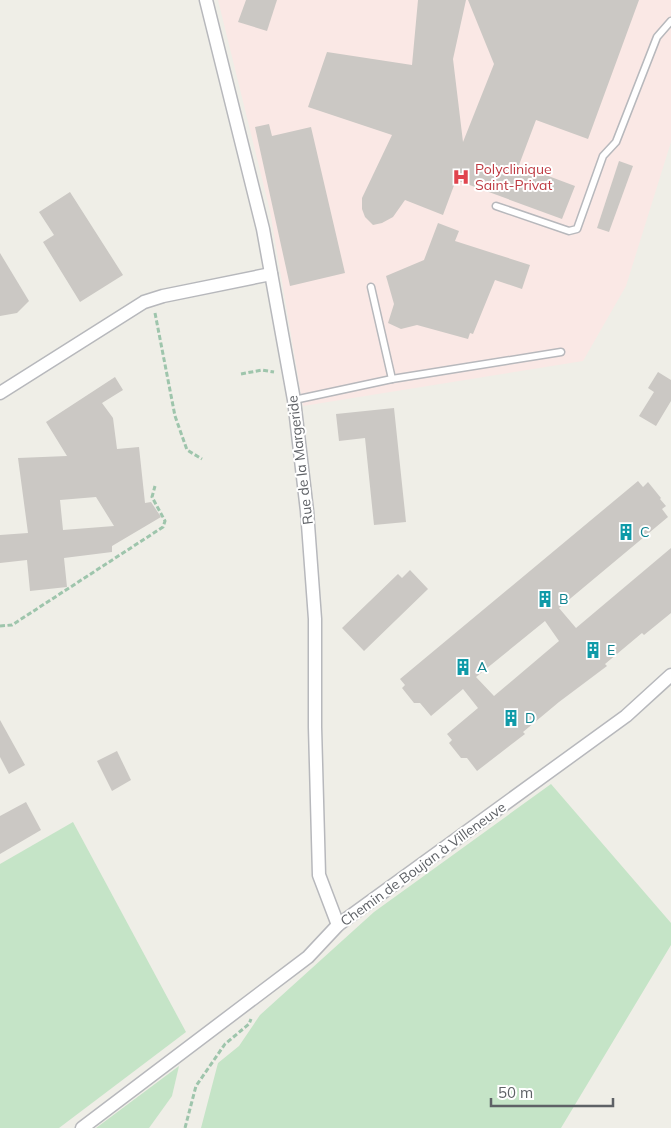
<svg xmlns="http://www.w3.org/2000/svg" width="671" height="1128" font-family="Mulish,sans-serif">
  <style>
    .medical { fill: #fae8e5 }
    .green { fill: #c5e4c7 }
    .building { fill: #cbc8c4; fill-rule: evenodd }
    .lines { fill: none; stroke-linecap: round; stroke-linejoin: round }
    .service-casing { stroke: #b7b8bc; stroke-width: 9 }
    .minor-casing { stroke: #b7b8bc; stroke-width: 15 }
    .path { stroke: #9ec5ac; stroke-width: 3; stroke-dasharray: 5 2.5; stroke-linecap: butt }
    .service { stroke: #fff; stroke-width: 6 }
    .minor { stroke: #fff; stroke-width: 12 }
    .labels { text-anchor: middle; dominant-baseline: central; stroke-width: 4; stroke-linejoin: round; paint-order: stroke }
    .health-label { font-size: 14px; fill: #be3a42; stroke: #fff; text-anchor: start }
    .street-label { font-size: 14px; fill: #5e6166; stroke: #fff }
    .culture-label { font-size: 14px; fill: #0d838f; stroke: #fff; text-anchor: start }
  </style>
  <rect width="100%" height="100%" fill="#efeee7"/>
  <!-- medical -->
  <polygon class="medical" points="218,0 671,0 671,142 626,286 583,361 303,406 270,211"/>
  <!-- green -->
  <g class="green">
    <polygon points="551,784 671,923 671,945 561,1128 201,1128 218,1063 239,1046 260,1015 374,912"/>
    <polygon points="73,822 186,1032 59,1128 0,1128 0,864"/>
    <polygon points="179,1066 172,1096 149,1128 96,1128"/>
  </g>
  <!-- building -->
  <g class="building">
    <polygon points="246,0 277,0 267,31 238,22"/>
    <polygon points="418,0 466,0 453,59 463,142 494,64 468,0 639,0 588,139 536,120 519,165 575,186 562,219 456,180 443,215 405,200 393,217 382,223 373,225 365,217 362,209 362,198 392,135 308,107 327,52 412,65"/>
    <polygon points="269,124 272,136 311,127 345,273 290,286 255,127"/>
    <polygon points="619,161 633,166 609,232 597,228"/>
    <polygon points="70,192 123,275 80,302 43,242 54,235 39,212"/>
    <polygon points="438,223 459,231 455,241 530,265 522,289 495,280 473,334 470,333 468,339 417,325 401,329 388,323 394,304 386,276 424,260"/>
    <polygon points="0,253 29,301 17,313 0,316"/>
    <polygon points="658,372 671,380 671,401 656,426 639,416 654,392 648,388"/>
    <path d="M115,377L123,390L102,403L113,418L117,449L139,447L145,503L151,502L161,517L112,546V552L64,558L67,587L30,591L27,560L0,563V535L28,533L18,458L67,456L46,422ZM96,497L114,526L63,530L60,500Z"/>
    <polygon points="394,408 406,522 374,525 365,438 339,441 336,414"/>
    <path d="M638,481L643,487L648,482L661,498L660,499L666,506L662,509L668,517L559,608L576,628L671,548V613L644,635L642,633L605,664L607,666L559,702L523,732L525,734L477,771L467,758H461L449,743L452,740L447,734L478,708L463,689L431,716L420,703H414L402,688L405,685L400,679ZM545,621L559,641L494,696L476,677Z"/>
    <polygon points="410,570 428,589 364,651 342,628 398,574 402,578"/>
    <polygon points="0,720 25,765 9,774 0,757"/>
    <polygon points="117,751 131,780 112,791 97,761"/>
    <polygon points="26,802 41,830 0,854 0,816"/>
  </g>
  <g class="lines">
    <!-- service casing -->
    <g class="service-casing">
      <g id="service">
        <polyline points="496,206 569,231 577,229 603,156 616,142 657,37 671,21"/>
        <polyline points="371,287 392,379"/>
        <polyline points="294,400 392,379 561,352"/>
      </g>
    </g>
    <!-- minor casing -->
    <g class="minor-casing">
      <g id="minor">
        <polyline points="206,0 263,229 294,400 307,511 315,619 315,727 319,875 338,925"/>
        <polyline points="0,393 144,302 163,296 271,274"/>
        <polyline points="82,1128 308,957 338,925 626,716 671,675"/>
      </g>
    </g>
    <!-- path -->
    <g class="path">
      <polyline points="155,313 175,416 187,450 202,459"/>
      <polyline points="241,374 262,370 274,372"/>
      <polyline points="0,626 12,625 163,527 165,521 152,497 155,486"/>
      <polyline points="185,1128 196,1086 225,1044 249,1024 251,1019"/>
    </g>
    <!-- service -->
    <use href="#service" class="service"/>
    <!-- minor -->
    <use href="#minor" class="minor"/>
  </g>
  <!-- icons -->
  <defs>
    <g id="hospital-bare" transform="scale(1.35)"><path d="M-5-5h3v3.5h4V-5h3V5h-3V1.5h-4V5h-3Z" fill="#e0444e" stroke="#fff" stroke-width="2.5" paint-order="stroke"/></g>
    <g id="building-bare" transform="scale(1.35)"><path d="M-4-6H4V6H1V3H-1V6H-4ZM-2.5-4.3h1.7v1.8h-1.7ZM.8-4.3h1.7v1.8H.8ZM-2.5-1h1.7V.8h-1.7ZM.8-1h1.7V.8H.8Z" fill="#0f9aa8" stroke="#fff" stroke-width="2.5" paint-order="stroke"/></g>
  </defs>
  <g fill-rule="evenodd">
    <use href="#hospital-bare" x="461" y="177"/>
    <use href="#building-bare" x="626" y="532"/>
    <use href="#building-bare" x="545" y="599"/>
    <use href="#building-bare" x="593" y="650"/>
    <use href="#building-bare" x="463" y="667"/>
    <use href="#building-bare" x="511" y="718"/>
  </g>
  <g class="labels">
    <!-- health labels -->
    <g class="health-label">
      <text x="475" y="169">Polyclinique<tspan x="475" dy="16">Saint-Privat</tspan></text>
    </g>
    <!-- street labels -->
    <g class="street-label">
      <text transform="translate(300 460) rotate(-97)">Rue de la Margeride</text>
      <text transform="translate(423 864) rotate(-36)">Chemin de Boujan à Villeneuve</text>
    </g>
    <!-- culture labels -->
    <g class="culture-label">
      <text x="640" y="532">C</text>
      <text x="559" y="599">B</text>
      <text x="607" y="650">E</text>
      <text x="477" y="667">A</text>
      <text x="525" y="718">D</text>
    </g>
  </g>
  <!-- scale -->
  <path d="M491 1098v8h122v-8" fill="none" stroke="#5e6166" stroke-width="2.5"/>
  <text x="498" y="1098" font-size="15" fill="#5e6166" stroke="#ffffff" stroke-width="4" paint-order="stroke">50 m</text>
</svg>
